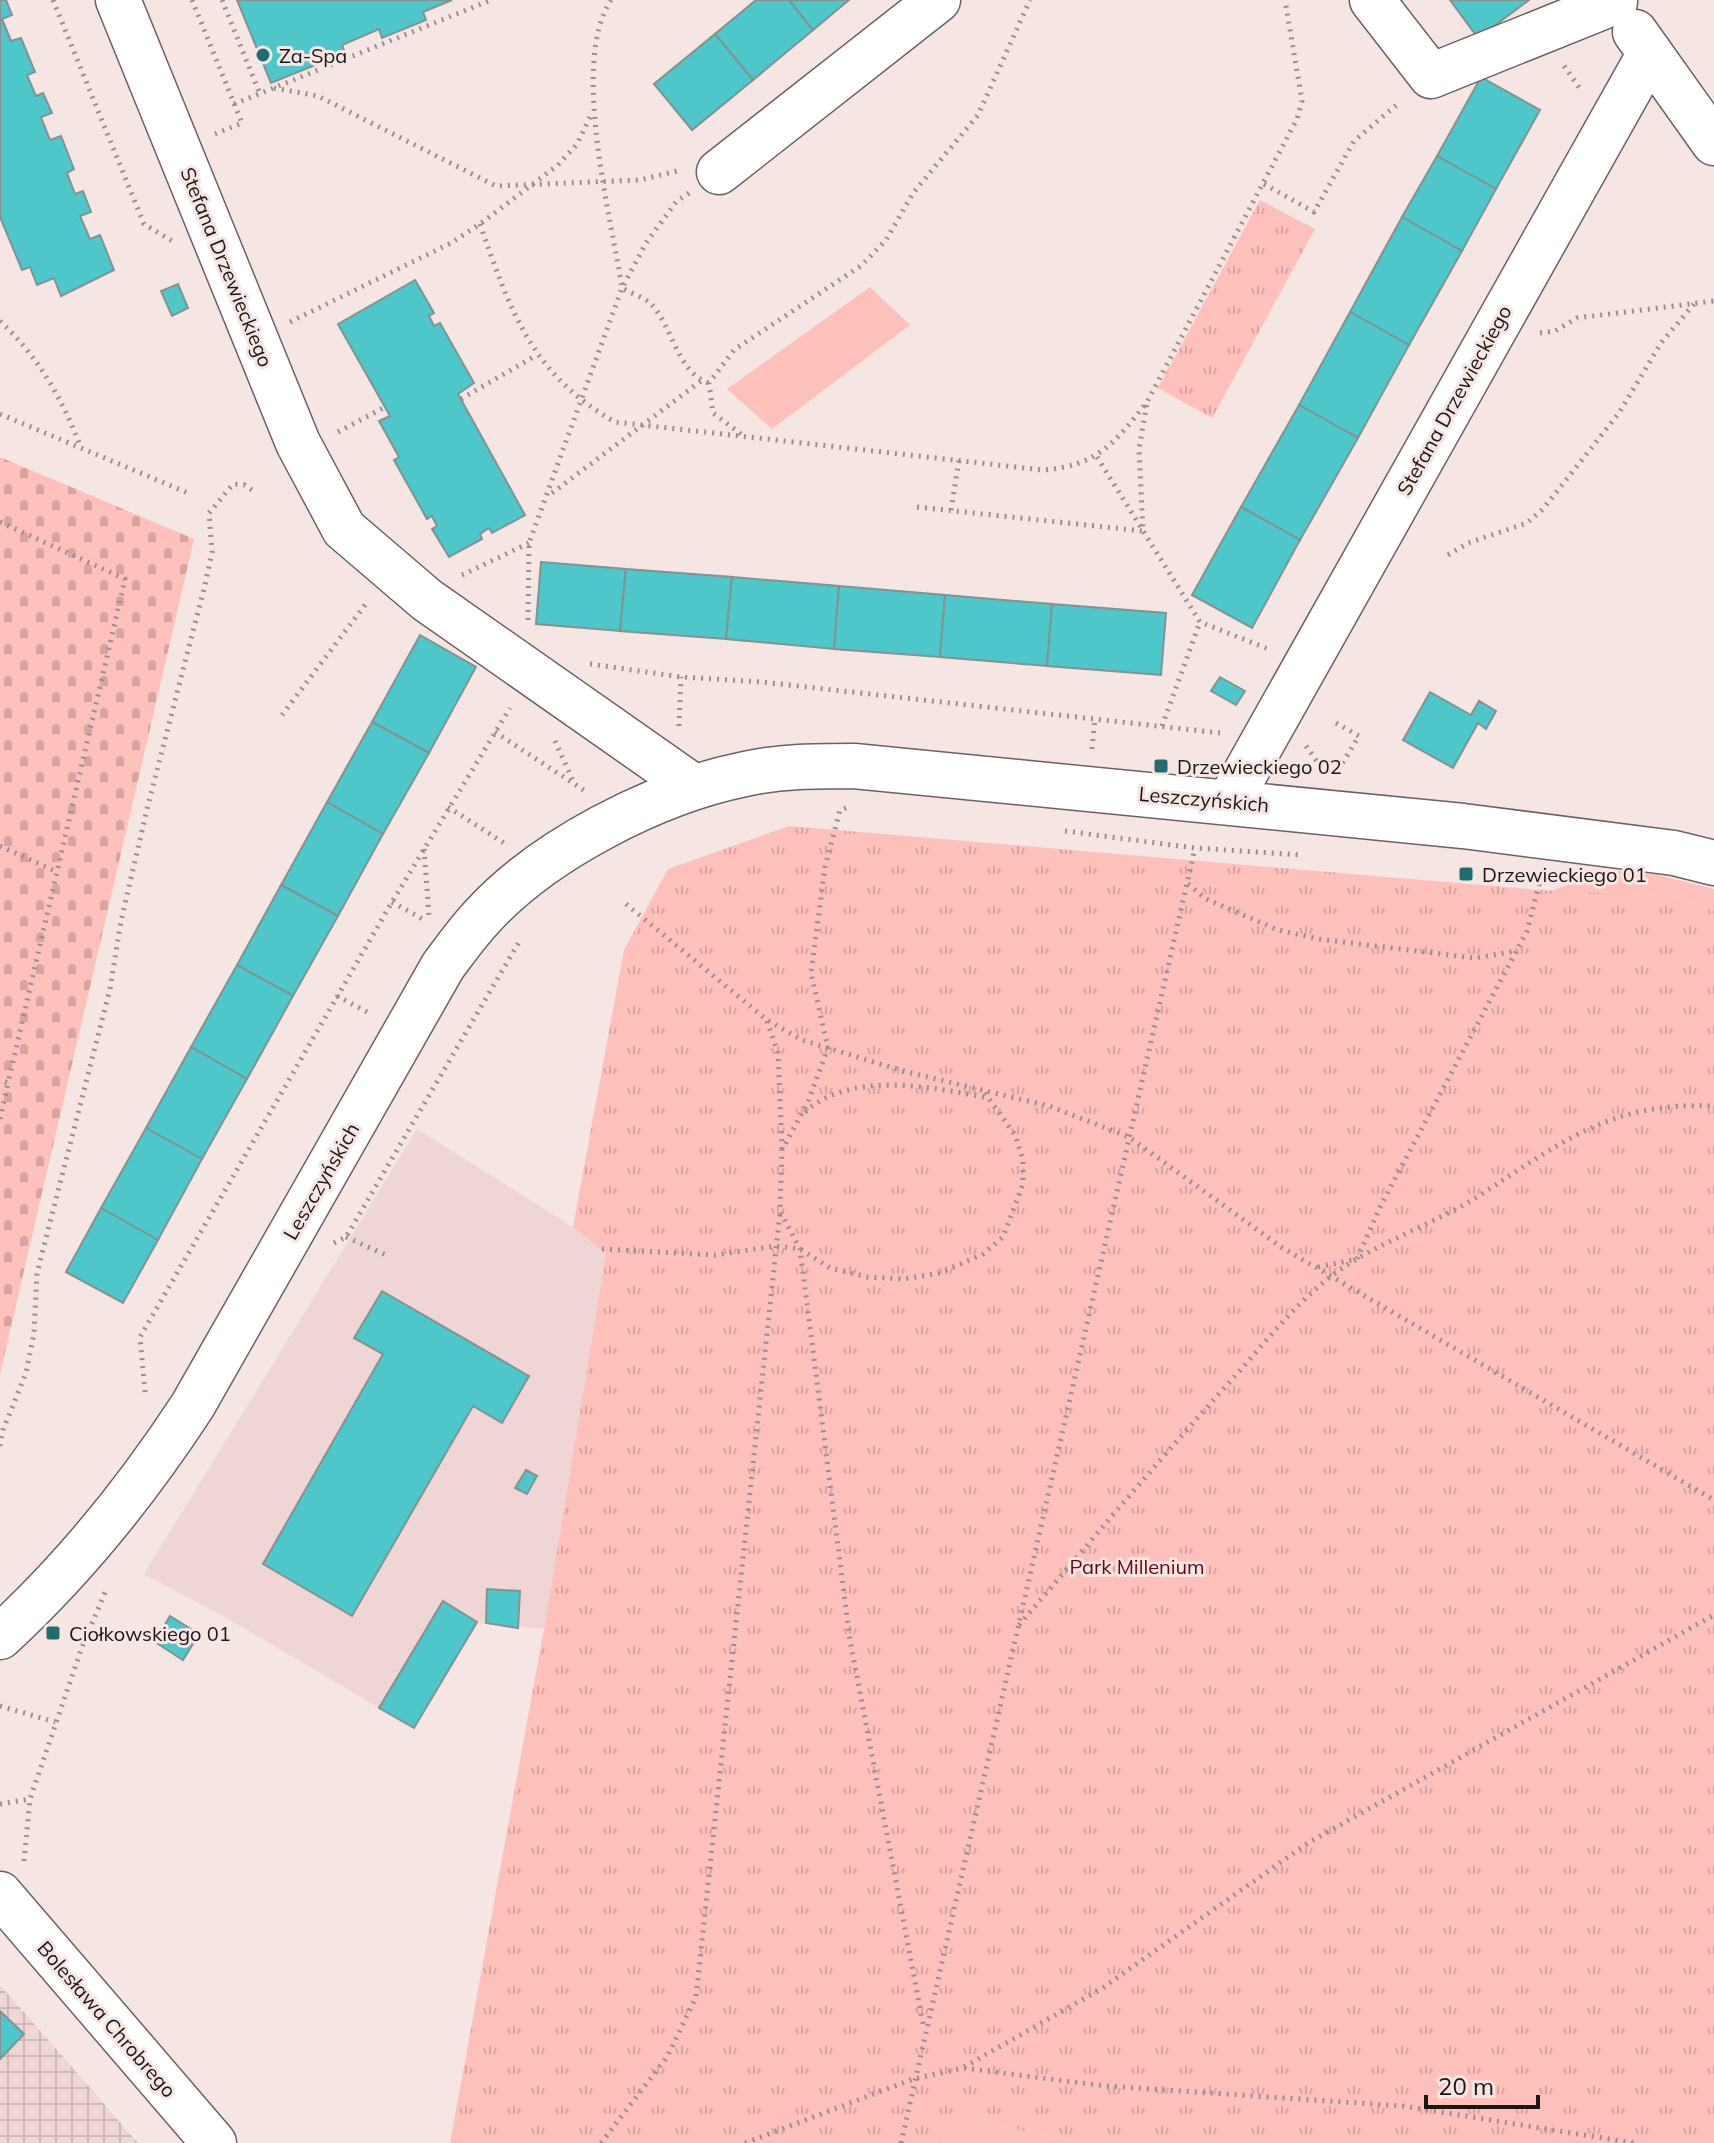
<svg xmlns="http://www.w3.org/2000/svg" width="1714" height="2143" font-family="Mulish,sans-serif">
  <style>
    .built { fill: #efd6d4 }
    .industrial { fill: url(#industrial-grid) }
    .grass { fill: #fec0bb }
    .cemetery { fill: url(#cemetery-stones) }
    .park { fill: url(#park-tufts) }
    .building { fill: #4dc7c9; stroke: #839292; stroke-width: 2 }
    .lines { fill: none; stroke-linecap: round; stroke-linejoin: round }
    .minor-casing { stroke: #6f6160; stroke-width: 47 }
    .tertiary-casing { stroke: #6f6160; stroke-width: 47 }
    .path { stroke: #9a8f8e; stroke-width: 5; stroke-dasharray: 2 6; stroke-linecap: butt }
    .minor { stroke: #fff; stroke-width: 44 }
    .tertiary { stroke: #fff; stroke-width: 44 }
    .poi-dot { fill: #216d6e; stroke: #f5e5e3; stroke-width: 3 }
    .labels { text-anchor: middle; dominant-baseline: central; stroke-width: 6; stroke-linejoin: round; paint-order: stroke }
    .poi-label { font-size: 20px; fill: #1c1717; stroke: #f5e5e3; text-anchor: start }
    .street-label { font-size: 20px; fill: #1c1717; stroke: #f5e5e3 }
    .park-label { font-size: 20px; fill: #6f0210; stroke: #f5e5e3 }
  </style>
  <defs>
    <pattern id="industrial-grid" width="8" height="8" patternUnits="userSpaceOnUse" patternTransform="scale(2)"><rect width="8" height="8" fill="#efd6d4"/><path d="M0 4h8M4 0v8" fill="none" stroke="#ccb7b5"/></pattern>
    <pattern id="cemetery-stones" width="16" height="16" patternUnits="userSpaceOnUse" patternTransform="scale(2)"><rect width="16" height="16" fill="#fec0bb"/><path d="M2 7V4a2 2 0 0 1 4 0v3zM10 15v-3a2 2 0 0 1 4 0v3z" fill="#d9a4a0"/></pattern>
    <pattern id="park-tufts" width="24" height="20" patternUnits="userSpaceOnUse" patternTransform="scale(2)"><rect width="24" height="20" fill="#fec0bb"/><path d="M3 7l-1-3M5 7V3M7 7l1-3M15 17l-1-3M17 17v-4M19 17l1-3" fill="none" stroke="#d9a4a0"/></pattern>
  </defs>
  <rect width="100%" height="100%" fill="#f5e5e3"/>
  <!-- built -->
  <polygon class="built" points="417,1129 573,1227 606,1254 544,1629 478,1623 414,1728 223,1616 144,1574"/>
  <!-- industrial -->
  <polygon class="industrial" points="0,1985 50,2042 138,2143 0,2143"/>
  <!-- grass -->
  <g class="grass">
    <polygon points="870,287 910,325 772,429 727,389"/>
    <polygon points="1608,870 1658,875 1714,889 1714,911 1670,896 1551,891"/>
    <polygon points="948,2117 1089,2143 943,2143"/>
  </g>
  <!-- cemetery -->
  <polygon class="cemetery" points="0,457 194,539 0,1374"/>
  <!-- park -->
  <g class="park">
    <polygon points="1260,200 1315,229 1212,418 1158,388"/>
    <polygon points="789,826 1540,890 1670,896 1714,911 1714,2143 1089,2143 949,2117 943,2143 450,2143 544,1629 606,1254 573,1227 624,950 668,869"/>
  </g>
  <!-- building -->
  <g class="building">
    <polygon points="0,0 6,0 12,15 2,19 11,41 21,38 35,72 27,75 36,96 43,93 52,113 41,117 50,140 61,136 74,169 67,173 75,194 83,191 91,212 80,216 90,239 100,235 114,270 61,296 54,278 37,285 30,267 22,270 0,217"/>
    <polygon points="237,0 452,0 423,12 426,20 382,38 379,29 342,45 345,53 271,83"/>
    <polygon points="756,0 789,0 813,30 753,80 715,34"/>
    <polygon points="789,0 849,0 813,30"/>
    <polygon points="1450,0 1529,0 1478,38"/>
    <polygon points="715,34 753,80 692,130 654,84"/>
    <polygon points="1481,77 1540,110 1496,189 1437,156"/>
    <polygon points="1437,156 1496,189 1462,251 1402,217"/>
    <polygon points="1402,217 1462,251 1409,345 1350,312"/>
    <polygon points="415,280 434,313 429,316 434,326 440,323 474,383 458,394 525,515 492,533 489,528 480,534 482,539 449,557 432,529 437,526 432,516 427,519 394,460 399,457 379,421 390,416 338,324"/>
    <polygon points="178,284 188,308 172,316 161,291"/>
    <polygon points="1350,312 1409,345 1358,438 1299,405"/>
    <polygon points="1299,405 1358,438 1300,540 1241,507"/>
    <polygon points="1241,507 1300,540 1252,628 1192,595"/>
    <polygon points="541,562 626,569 620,631 536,624"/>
    <polygon points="626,569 732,577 726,639 620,631"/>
    <polygon points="732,577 839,586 834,649 726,639"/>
    <polygon points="839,586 945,595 940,657 834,649"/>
    <polygon points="945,595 1052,604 1047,666 940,657"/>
    <polygon points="1052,604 1166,613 1161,675 1047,666"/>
    <polygon points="420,635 476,667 429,753 372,722"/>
    <polygon points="1220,677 1245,691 1236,705 1211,691"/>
    <polygon points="1430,692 1471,715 1479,701 1496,711 1486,729 1478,723 1453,768 1403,740"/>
    <polygon points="372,722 429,753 383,834 327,802"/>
    <polygon points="327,802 383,834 338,916 281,885"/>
    <polygon points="281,885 338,916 293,996 237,965"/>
    <polygon points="237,965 293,996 247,1079 191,1047"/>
    <polygon points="191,1047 247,1079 202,1159 146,1128"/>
    <polygon points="146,1128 202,1159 158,1240 101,1208"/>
    <polygon points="101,1208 158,1240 123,1303 66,1272"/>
    <polygon points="382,1291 529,1376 502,1423 473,1406 352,1616 263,1564 383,1354 354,1338"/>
    <polygon points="526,1470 537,1476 527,1494 515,1488"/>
    <polygon points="487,1589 520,1591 518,1628 486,1623"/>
    <polygon points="443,1601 477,1622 414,1728 379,1708"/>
    <polygon points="170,1616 199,1634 183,1660 155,1642"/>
    <polygon points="0,2011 24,2034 0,2059"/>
  </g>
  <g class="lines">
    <!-- minor casing -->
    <g class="minor-casing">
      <g id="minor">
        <polyline points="118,0 298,443 344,529 427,600 694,787"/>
        <polyline points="1372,0 1431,76 1615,2"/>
        <polyline points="1635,32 1714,143"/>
        <polyline points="719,172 938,0"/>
        <polyline points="1229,802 1650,53"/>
      </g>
    </g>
    <!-- tertiary casing -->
    <g class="tertiary-casing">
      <g id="tertiary">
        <path d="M0,1637C76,1567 137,1491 193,1405L443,966C455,950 467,933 481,918C542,850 656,792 745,774C781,766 817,766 854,766L1463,826L1674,853L1714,863"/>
        <polyline points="0,1894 214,2143"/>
      </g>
    </g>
    <!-- path -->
    <g class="path">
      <polyline points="53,0 144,224 172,241"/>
      <polyline points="192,0 242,123 215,134"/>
      <polyline points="222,0 260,94"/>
      <path d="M611,0C570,62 611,216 622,288C630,293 643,297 650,303C672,324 677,373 709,383"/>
      <polyline points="1564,66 1581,90"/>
      <polyline points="274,88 318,96 496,186 640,180 681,170"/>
      <polyline points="234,104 491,0"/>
      <polyline points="1264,184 1314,212 1354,141 1400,102"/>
      <path d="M480,224C510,310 531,374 615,422L1043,470C1097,466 1115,443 1147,402L1297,119L1302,101L1285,0"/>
      <path d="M0,321C39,358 62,398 81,448"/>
      <polyline points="290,322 451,243 480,224 558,165 577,144 592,113"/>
      <polyline points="1540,333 1555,331 1577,318 1714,301"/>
      <polyline points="461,399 537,355"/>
      <polyline points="0,414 188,493"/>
      <polyline points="338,432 385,407"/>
      <polyline points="741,434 713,413 709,383 734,350 862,265 886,240 913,193 978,115 1030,0"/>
      <polyline points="1097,457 1200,622 1271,650"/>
      <polyline points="552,493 701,381"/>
      <polyline points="917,507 1143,531 1139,449 1147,403"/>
      <polyline points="951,510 959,460"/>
      <polyline points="0,522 125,579 8,1083 0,1080"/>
      <polyline points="1448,555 1468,543 1527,523 1543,509 1619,413 1661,343 1694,304"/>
      <polyline points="462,575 529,543"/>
      <polyline points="528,620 529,543 622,288 646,243 676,202 689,193"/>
      <polyline points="590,664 681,677 762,682 1220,733"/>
      <polyline points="282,715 368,601"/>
      <polyline points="1336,723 1359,736 1337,772"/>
      <polyline points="679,726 681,677"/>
      <polyline points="1162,726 1200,622"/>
      <polyline points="495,732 585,791"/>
      <polyline points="555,741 574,783"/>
      <polyline points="1306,746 1323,770"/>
      <polyline points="1092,749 1095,718"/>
      <polyline points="448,807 504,843"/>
      <polyline points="846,808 840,810 825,867 811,973 828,1048 808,1102 782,1150 780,1211 800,1249 850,1640 924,2029"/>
      <polyline points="1065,831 1195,848 1302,855"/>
      <polyline points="0,846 57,872"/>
      <polyline points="424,849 429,915"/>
      <polyline points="1188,884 1206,899 1278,930 1318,939 1475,958 1516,951"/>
      <polyline points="392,902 426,921"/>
      <polyline points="626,904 767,1020 802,1040 903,1071 1049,1106 1129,1137 1281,1247 1714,1500"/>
      <polyline points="337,996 371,1014"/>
      <polyline points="767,1021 778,1053 782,1149"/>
      <path d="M805,1112C851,1070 933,1087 988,1098"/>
      <polyline points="0,1119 8,1083"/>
      <polyline points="346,1237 386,1255"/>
      <polyline points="334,1243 346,1237 519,942"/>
      <polyline points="602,1249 715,1255 776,1246 800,1249 830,1268 867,1277 904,1279 940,1273 983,1254 1003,1237 1023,1184 1023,1159 1015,1135 982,1089"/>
      <polyline points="1318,1267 1357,1259 1381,1205 1527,931 1541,877"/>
      <polyline points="145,1392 140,1337 392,902 510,708"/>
      <polyline points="0,1446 3,1430 26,1373 34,1333 37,1273 110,989 121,921 148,805 205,585 212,552 209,513 233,484 245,485 252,490"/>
      <path d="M1019,1625C1091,1541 1162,1456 1237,1374C1267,1340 1297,1302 1334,1274C1376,1243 1432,1225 1477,1197C1560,1144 1609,1101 1714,1106"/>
      <polyline points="0,1706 55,1722"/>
      <polyline points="0,1804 30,1799"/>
      <polyline points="24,1861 30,1799 82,1647 106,1590"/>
      <polyline points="964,2067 1101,1989 1308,1843 1714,1615"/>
      <polyline points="601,2143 667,2057 696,1997 780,1212"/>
      <polyline points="745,2143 913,2079 963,2068 1106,2086 1403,2106 1634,2143"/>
      <polyline points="901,2143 1195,848"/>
    </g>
    <!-- minor -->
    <use href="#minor" class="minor"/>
    <!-- tertiary -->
    <use href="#tertiary" class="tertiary"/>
  </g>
  <!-- markers -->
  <g class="poi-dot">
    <circle cx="263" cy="55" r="8"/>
    <rect x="1153" y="758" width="16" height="16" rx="4"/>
    <rect x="1458" y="866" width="16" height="16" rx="4"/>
    <rect x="45" y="1625" width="16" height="16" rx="4"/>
  </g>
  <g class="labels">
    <!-- poi labels -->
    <g class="poi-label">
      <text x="279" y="55">Za-Spa</text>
      <text x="1177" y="766">Drzewieckiego 02</text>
      <text x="1482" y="874">Drzewieckiego 01</text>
      <text x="69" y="1633">Ciołkowskiego 01</text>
    </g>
    <!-- street labels -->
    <g class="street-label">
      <text transform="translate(227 267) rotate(68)">Stefana Drzewieckiego</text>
      <text transform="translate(1454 400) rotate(-61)">Stefana Drzewieckiego</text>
      <text transform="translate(1204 799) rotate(5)">Leszczyńskich</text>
      <text transform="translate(321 1181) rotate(-60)">Leszczyńskich</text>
      <text transform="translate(107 2019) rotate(49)">Bolesława Chrobrego</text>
    </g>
    <!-- park labels -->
    <g class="park-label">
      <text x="1137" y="1566">Park Millenium</text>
    </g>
  </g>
  <!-- scale -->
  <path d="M1426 2095v12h112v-12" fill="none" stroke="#1c1717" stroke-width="4"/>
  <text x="1438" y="2095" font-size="24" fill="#1c1717" stroke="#f5e5e3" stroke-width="6" paint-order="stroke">20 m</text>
</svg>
